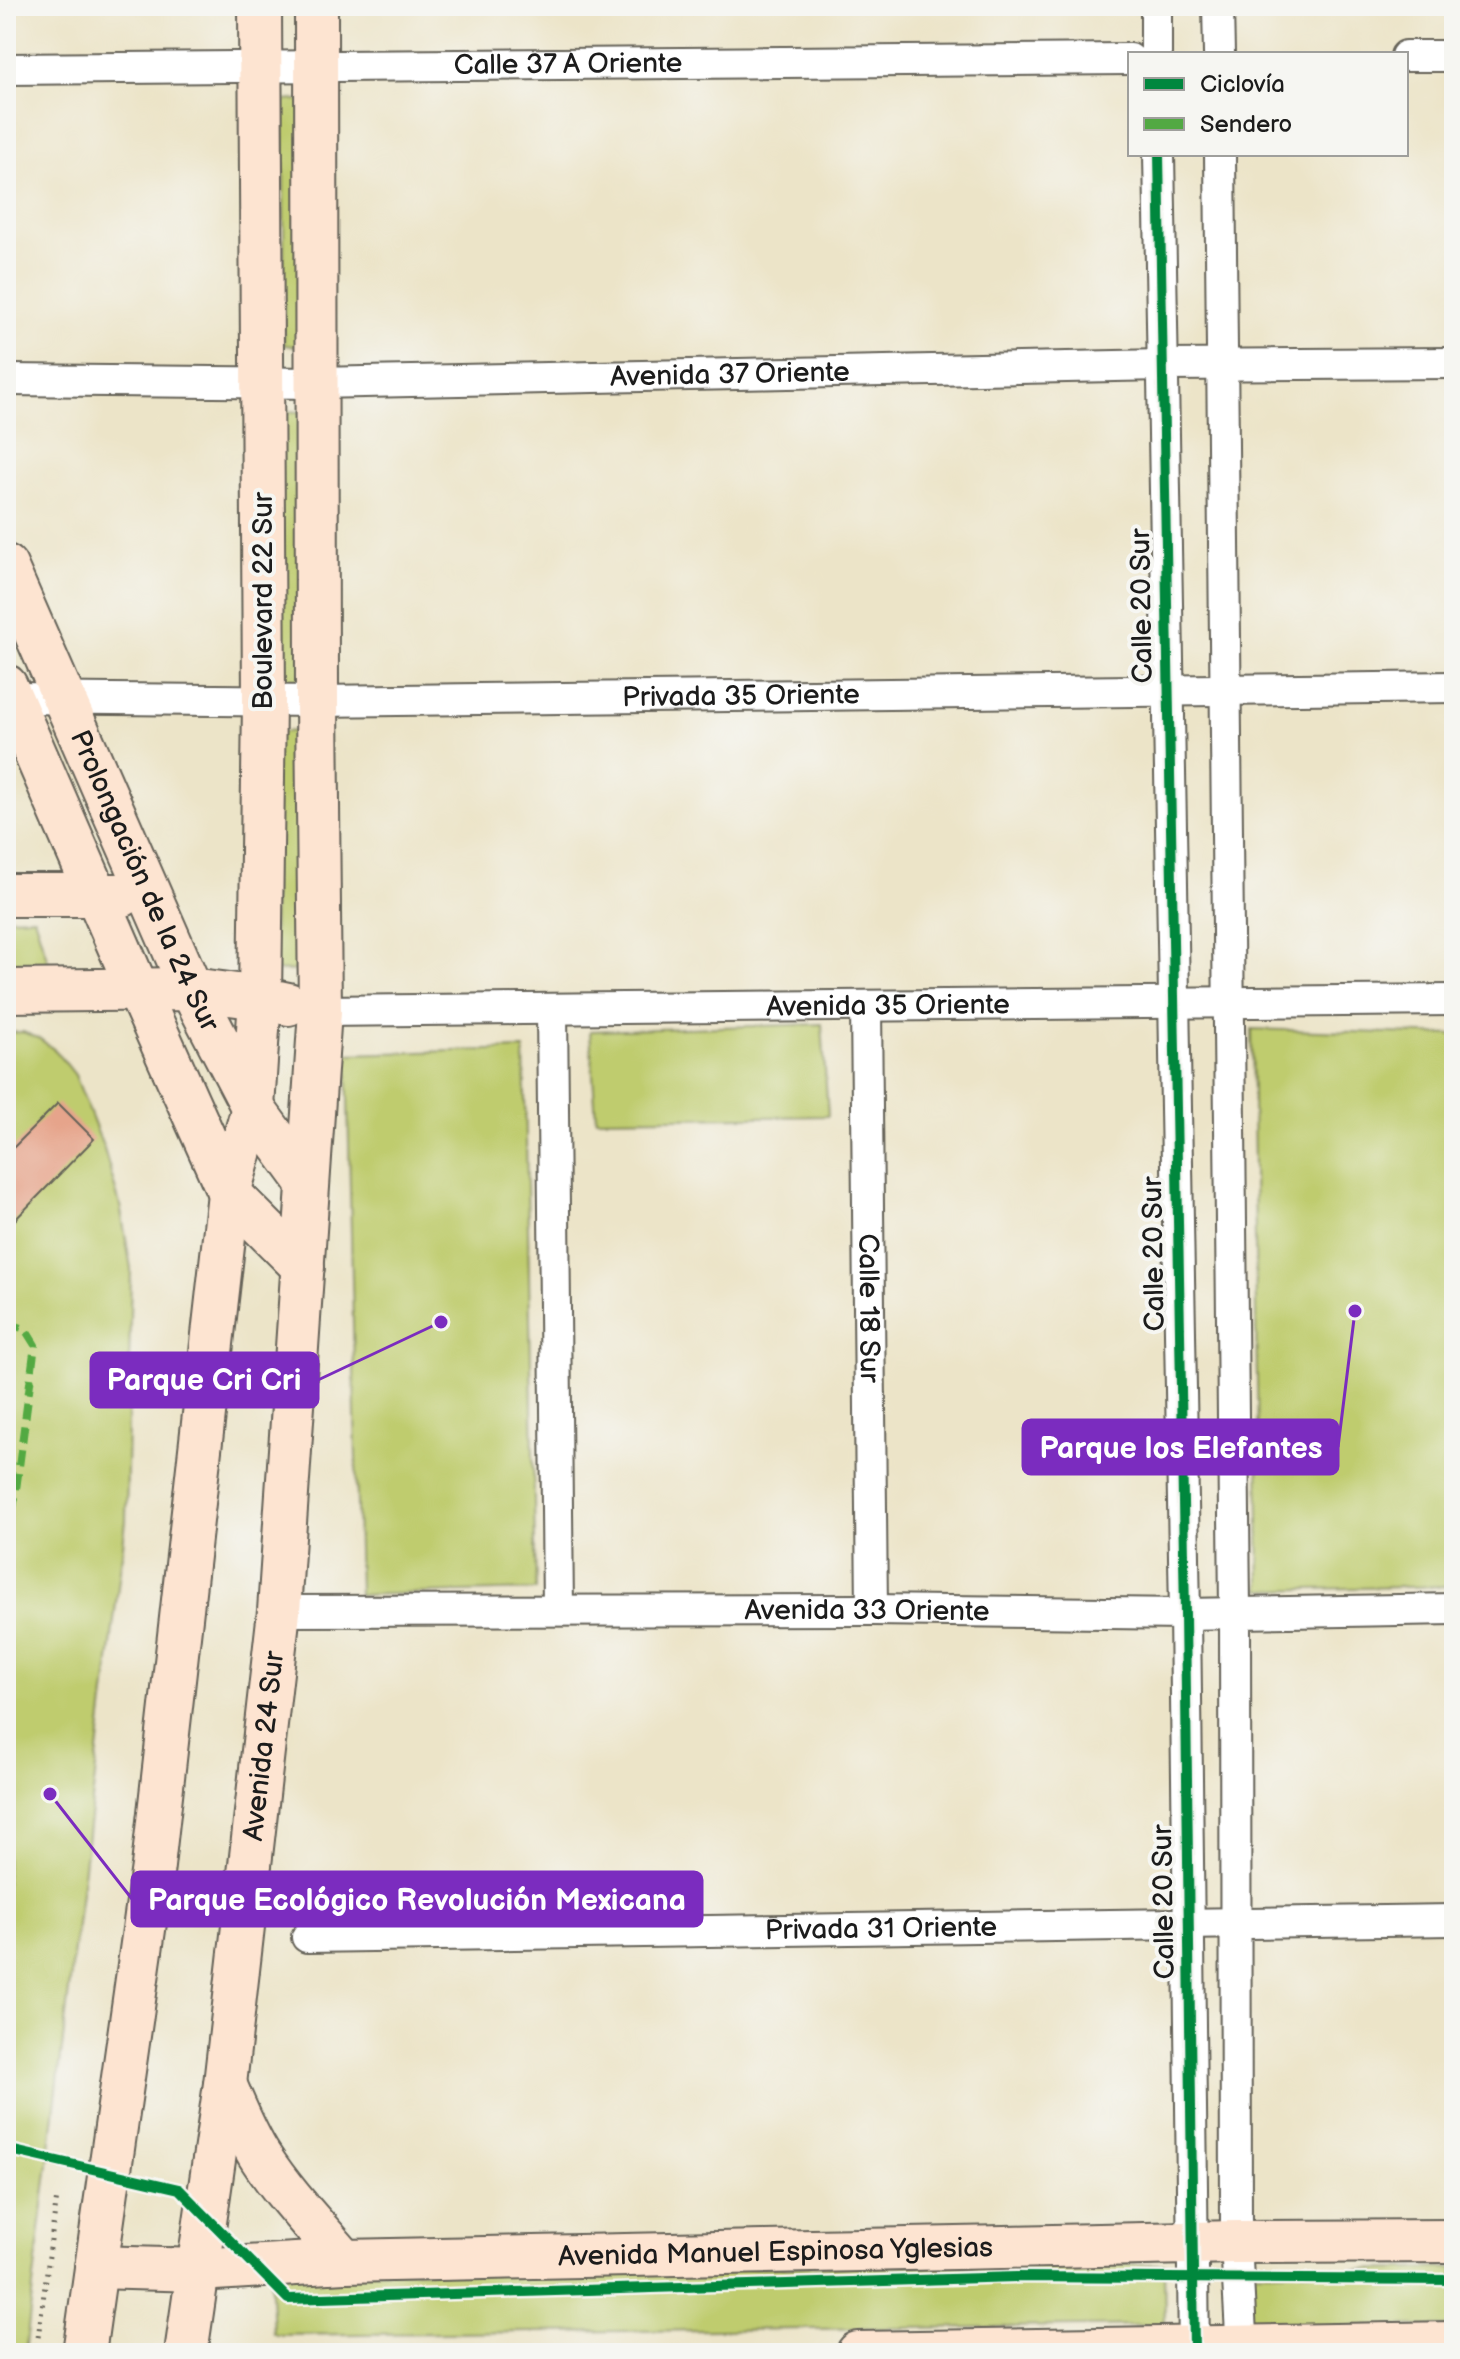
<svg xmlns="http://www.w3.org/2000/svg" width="1460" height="2359" font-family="'Balsamiq Sans',sans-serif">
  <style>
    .green { fill: #bfcc6e; stroke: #6e7445; stroke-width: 2 }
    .building { fill: #e6a48b }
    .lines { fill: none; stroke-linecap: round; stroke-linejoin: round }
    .street-casing { stroke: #656258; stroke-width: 34 }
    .secondary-casing { stroke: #656258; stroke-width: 46 }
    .path { stroke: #656258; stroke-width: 5; stroke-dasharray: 2 6; stroke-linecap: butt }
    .street { stroke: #fff; stroke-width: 30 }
    .secondary { stroke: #fde4d1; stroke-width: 42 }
    .quiet { stroke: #52a943; stroke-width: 8; stroke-dasharray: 16 8; stroke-linecap: butt }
    .cycleway-casing { stroke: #f6f6f2; stroke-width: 15 }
    .cycleway { stroke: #00873e; stroke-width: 10 }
    .labels { text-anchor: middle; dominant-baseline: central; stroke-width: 8; stroke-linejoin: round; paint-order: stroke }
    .street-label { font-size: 28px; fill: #1c1c1c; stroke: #f6f6f2 }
    .leader { fill: none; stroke: #7b2cbf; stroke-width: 3 }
    .callout-dot { fill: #7b2cbf; stroke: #f6f6f2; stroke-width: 3 }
    .callout { fill: #7b2cbf; stroke: #7b2cbf; stroke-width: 3 }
    .callout-label { font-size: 30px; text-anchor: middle; font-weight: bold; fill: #fff }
  </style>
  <rect width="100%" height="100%" fill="#f6f6f2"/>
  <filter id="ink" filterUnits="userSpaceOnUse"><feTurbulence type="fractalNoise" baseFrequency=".0125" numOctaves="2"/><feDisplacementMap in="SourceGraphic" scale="16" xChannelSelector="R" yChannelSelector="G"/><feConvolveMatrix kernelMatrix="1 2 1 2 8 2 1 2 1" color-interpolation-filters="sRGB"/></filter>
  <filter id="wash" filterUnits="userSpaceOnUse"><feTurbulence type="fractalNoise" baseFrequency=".006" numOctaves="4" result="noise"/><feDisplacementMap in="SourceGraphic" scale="32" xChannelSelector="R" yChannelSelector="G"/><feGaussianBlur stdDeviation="1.8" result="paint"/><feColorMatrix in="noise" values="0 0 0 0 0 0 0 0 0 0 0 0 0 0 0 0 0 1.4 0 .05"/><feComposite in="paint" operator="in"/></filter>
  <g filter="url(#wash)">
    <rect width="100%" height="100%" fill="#ece4c8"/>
    <!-- green -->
    <g class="green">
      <polygon points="309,99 309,347 284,345 284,101"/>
      <polygon points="267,411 307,412 308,682 269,683"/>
      <polygon points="312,731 313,970 274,971 271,732"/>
      <polygon points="34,917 53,977 6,978 6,918"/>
      <polygon points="822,1024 828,1116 596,1119 590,1031"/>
      <polygon points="1252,1029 1454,1035 1454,1586 1260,1590"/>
      <polygon points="23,1032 40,1039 56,1051 75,1075 104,1149 120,1205 131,1268 126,1521 25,2353 6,2353 6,1033"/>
      <polygon points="524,1049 536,1590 359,1595 347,1054"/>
      <polygon points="1164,2264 1165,2325 273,2335 270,2272"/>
      <polygon points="1454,2268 1454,2326 1247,2327 1250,2272"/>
    </g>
    <g id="blocks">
      <!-- building -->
      <polygon class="building" points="58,1103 94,1139 6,1229 6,1155"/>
    </g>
  </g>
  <g filter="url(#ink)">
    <use href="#blocks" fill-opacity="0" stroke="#656258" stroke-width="2"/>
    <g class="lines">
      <!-- street casing -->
      <g class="street-casing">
        <g id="street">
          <polyline points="1156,6 1156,54"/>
          <polyline points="1218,6 1219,54"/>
          <polyline points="1406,56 1454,56"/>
          <path id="s1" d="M6,69L1130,59"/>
          <polyline points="1159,154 1185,1614 1194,2353"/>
          <polyline points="1220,154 1235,1611 1236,2242 1242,2353"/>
          <path id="s2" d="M6,380L316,383L1163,365L1454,363"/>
          <path id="s3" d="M11,698L317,701L1454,687"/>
          <path id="s4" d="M866,1006L872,1610"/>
          <polyline points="552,1009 558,1610"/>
          <path id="s5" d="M320,1011L1454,1000"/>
          <path id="s6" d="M279,1611L872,1610L1185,1614L1454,1609"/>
          <path id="s7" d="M307,1937L1454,1920"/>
        </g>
      </g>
      <!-- secondary casing -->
      <g class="secondary-casing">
        <g id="secondary">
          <path id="s8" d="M6,566L191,989L253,1108L308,1183"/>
          <polyline points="6,686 137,988 229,1193 303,1267"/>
          <polyline points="6,895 123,895"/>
          <polyline points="6,991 191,989 260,998 288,1004"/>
          <path d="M225,2084C236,2109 246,2135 261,2158C285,2195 316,2227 345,2261"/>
          <path id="s9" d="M96,2267L198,2270L345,2261L1236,2242L1454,2241"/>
          <polyline points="84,2353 153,1866 229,1193 253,1108 260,998 264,702 260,6"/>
          <path id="s10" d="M186,2353L225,2084L279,1611L320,1011L317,701L316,6"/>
          <polyline points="858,2353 1454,2343"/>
        </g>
      </g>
      <!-- path -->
      <polyline class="path" points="36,2353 57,2196"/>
      <!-- street -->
      <use href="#street" class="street"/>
      <!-- secondary -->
      <use href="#secondary" class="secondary"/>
      <!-- quiet -->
      <polyline class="quiet" points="6,1325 10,1324 25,1329 35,1345 15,1497 6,1545"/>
      <!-- cycleway casing -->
      <g class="cycleway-casing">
        <g id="cycleway">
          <polyline points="1159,154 1185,1614 1194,2353"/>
          <polyline points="6,2149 179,2189 288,2299 1016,2277 1454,2280"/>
        </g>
      </g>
      <!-- cycleway -->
      <use href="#cycleway" class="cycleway"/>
    </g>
  </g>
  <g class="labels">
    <!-- street labels -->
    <g class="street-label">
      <text stroke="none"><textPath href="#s1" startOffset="562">Calle 37 A Oriente</textPath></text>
      <text stroke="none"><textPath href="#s2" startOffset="724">Avenida 37 Oriente</textPath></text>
      <text transform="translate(263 601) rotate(-90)">Boulevard 22 Sur</text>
      <text transform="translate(1142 606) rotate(-91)">Calle 20 Sur</text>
      <text stroke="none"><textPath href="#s3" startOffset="730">Privada 35 Oriente</textPath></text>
      <text stroke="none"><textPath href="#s8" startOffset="344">Prolongación de la 24 Sur</textPath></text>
      <text stroke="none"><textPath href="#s5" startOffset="568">Avenida 35 Oriente</textPath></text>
      <text transform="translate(1154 1254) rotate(-91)">Calle 20 Sur</text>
      <text stroke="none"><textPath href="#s4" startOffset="302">Calle 18 Sur</textPath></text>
      <text stroke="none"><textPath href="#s6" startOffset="588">Avenida 33 Oriente</textPath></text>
      <text stroke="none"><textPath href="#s10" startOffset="612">Avenida 24 Sur</textPath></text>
      <text transform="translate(1164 1902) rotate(-91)">Calle 20 Sur</text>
      <text stroke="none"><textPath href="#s7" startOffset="574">Privada 31 Oriente</textPath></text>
      <text stroke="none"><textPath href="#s9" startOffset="680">Avenida Manuel Espinosa Yglesias</textPath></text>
    </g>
  </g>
  <!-- callouts -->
  <path class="leader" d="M441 1322L318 1380M1355 1311L1338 1447M50 1794L132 1899"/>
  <g class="callout-dot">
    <circle cx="441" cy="1322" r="8"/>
    <circle cx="1355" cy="1311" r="8"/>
    <circle cx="50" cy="1794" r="8"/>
  </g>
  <g class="callout">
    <rect x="91" y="1353" width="227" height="54" rx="8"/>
    <rect x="1023" y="1420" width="315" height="54" rx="8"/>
    <rect x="132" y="1872" width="570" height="54" rx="8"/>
  </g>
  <g class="callout-label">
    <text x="204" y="1390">Parque Cri Cri</text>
    <text x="1181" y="1458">Parque los Elefantes</text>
    <text x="417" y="1910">Parque Ecológico Revolución Mexicana</text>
  </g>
  <!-- margin -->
  <rect width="1460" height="2359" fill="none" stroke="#f6f6f2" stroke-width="32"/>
  <!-- legend -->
  <rect x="1128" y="52" width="280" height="104" fill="#f6f6f2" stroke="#9f9f9c" stroke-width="2"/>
  <rect x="1144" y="78" width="40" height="12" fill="#00873e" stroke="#9f9f9c" stroke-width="2"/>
  <text x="1200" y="92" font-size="24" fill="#1c1c1c">Ciclovía</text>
  <rect x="1144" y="118" width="40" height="12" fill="#52a943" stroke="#9f9f9c" stroke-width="2"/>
  <text x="1200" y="132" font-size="24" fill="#1c1c1c">Sendero</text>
</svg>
